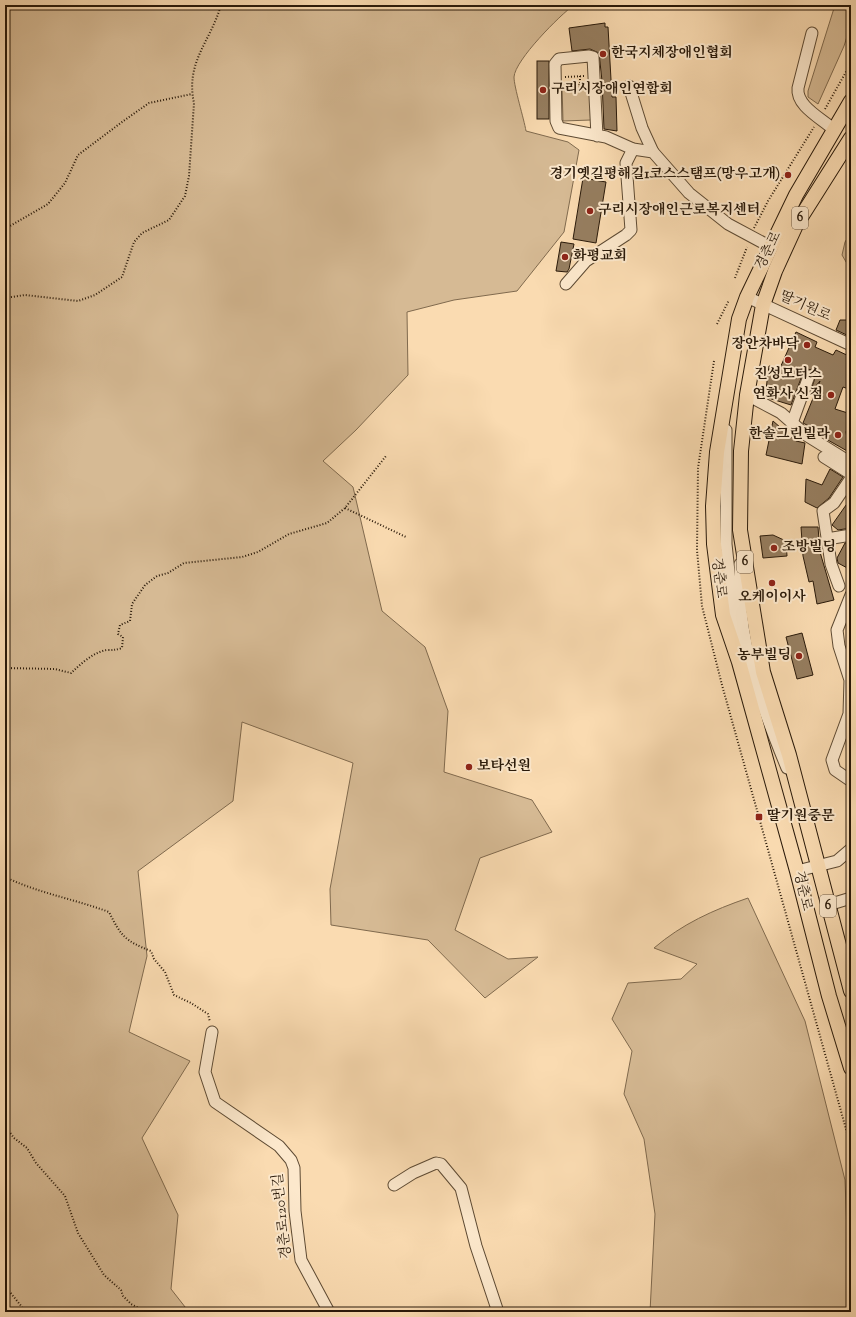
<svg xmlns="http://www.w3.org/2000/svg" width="856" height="1317" font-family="'Sorts Mill Goudy','Noto Serif KR',serif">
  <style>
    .green { fill: #d6ba94; stroke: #806a4e }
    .building { fill: #967e60; stroke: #291909 }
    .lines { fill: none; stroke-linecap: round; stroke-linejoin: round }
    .minor-casing { stroke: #5d4a33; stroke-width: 13 }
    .major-casing { stroke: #291909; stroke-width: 16 }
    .path { stroke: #291909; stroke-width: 2; stroke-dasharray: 1 2; stroke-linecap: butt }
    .minor { stroke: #fce8cc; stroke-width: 11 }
    .major { stroke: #fadbb1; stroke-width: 14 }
    .poi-dot { fill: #8f2418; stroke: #fce8cc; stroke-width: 1.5 }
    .labels { text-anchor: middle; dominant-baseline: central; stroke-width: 4; stroke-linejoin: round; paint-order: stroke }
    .shield { fill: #fce8cc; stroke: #685744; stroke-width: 1 }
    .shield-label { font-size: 13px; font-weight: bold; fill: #291909 }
    .poi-label { font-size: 14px; font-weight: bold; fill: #291909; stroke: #fce8cc; text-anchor: start }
    .street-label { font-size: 14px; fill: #291909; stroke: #fce8cc }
  </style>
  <rect width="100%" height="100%" fill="#fadbb1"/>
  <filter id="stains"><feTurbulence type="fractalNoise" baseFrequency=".005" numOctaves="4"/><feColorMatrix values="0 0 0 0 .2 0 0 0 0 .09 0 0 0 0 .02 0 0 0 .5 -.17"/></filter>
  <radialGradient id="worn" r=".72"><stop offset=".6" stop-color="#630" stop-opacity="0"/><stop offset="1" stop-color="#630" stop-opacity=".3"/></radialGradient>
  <!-- green -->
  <g class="green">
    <path d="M5,5H574C560,15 515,60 514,77C514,87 524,119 526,131L568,142L579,150L564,232L517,291L454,300L407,312L408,375L356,430L323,461L353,487L382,611L425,647L448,711L444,772L532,800L552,832L480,858L455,930L508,959L538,957L485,998L428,940L331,925L330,889L353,763L242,722L233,801L138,871L147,956L129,1032L190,1061L142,1138L178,1215L171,1289L189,1312H5Z"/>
    <polygon points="835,5 851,5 851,24 844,46 818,104 808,97 808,91"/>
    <polygon points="589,84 591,120 563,121 562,85"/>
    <polygon points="851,232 851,266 849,267 842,255 845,242"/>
    <path d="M748,898L805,1021L845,1180L850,1312H650L655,1214L644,1139L624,1094L632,1051L612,1019L628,983L681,979L697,964L654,948C682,924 713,910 748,898Z"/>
  </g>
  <!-- building -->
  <g class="building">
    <polygon points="605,23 605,27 608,27 612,97 616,97 617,131 604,129 602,81 599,53 590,49 572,51 569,28"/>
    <rect x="537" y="61" width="12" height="58"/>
    <polygon points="583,178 606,182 596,243 573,239"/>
    <polygon points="561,242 574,244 569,269 567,272 556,271"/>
    <polygon points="840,320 851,320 851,337 836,330"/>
    <polygon points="796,332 817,342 815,347 833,355 836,350 851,357 851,366 848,372 851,374 851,390 843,387 835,409 851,414 846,432 849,452 826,439 828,436 803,423 820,381 810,393 816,375 812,370 807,369 803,373 791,405 765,397 769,366 780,368"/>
    <polygon points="773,421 796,441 805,443 802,464 766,455"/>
    <polygon points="830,469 843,477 829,498 817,508 805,502 806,479 822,485"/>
    <polygon points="851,498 851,528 838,530 832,525"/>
    <polygon points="801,527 818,527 820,552 834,600 817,604 813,581 809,582 803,556"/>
    <polygon points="773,535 786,541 787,556 763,558 760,536"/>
    <polygon points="851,542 851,570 838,563 837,558 845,543"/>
    <polygon points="802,633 813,675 797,679 786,637"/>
  </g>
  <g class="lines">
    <!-- minor casing -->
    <g class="minor-casing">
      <g id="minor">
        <path d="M812,33L798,88C796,106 821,118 833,129"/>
        <polyline points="629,86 642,128 653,152"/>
        <polyline points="597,136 593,57 589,56 559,59 555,64 556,121 559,128 606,137 633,149 653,152 689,193 728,224 771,247"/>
        <polyline points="566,284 586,261 626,235 631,230 626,163 633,149"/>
        <polyline points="747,297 851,345"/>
        <polyline points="747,395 781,413 806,435 851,463"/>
        <polyline points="792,423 809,376"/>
        <polyline points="726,430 726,544 737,646"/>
        <polyline points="824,457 851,474"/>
        <polyline points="827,539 851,535"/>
        <path d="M740,564C741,579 740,595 741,610C746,664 766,717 787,768"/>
        <polyline points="839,586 831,564 823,511 834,503 851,478"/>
        <polyline points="851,595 837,630 839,646 850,680 849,714 832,760 835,770 851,781"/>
        <polyline points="797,871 837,861 851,849"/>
        <polyline points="828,905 851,898"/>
        <polyline points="212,1032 205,1072 215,1102 279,1146 291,1160 294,1168 295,1211 301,1260 329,1312"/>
        <polyline points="394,1185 413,1173 436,1163 441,1164 461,1188 476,1246 498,1312"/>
      </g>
    </g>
    <!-- major casing -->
    <g class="major-casing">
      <g id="major">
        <polyline points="851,101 796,195 747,297 739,319 717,452 713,506 714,544 723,615 739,662 797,871 829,996 851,1068"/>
        <polyline points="851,138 796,225 775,271 763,305 747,395 741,451 740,530 763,672 789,755 851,991"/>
      </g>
    </g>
    <!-- path -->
    <g class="path">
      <polyline points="580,76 580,84"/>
      <polyline points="565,77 585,76"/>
      <polyline points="825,109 851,63"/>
      <polyline points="754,228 768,201 814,127"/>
      <polyline points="5,229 48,204 65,183 78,155 122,122 149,103 192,94"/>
      <polyline points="735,278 747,247"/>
      <path d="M5,298L25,295L78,301L95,295L122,277L134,242L142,233L169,220L185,196L189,176L194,103C185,62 211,41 221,5"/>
      <polyline points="717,324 729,300"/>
      <polyline points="714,361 698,468 697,550 702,606 722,685 851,1147"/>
      <polyline points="345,508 406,537"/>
      <path d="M5,668L55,669L71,673C81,664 93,652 107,650C113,650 116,650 122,648L123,637L118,634L120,625L130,621L132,604L145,585L157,576L168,573L184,563L242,557L258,552L289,534L327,523L345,508L386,456"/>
      <path d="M5,877C38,893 74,899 109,912C121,936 125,941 151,951L154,959L165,972L174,995L191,1003L208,1014L210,1022"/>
      <polyline points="5,1126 14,1138 27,1148 36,1163 65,1196 78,1233 104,1275 121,1290 123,1296 131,1304 146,1312"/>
      <polyline points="5,1286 26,1312"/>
    </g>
    <!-- minor -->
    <use href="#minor" class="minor"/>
    <!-- major -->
    <use href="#major" class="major"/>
  </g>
  <!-- markers -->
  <g class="poi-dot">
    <circle cx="603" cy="54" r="4"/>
    <circle cx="543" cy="90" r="4"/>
    <circle cx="788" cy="175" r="4"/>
    <circle cx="590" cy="211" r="4"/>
    <circle cx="565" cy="257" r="4"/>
    <circle cx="807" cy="345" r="4"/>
    <circle cx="788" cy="360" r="4"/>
    <circle cx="831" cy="395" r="4"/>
    <circle cx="838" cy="435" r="4"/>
    <circle cx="774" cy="548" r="4"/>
    <circle cx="772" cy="583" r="4"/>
    <circle cx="799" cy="656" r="4"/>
    <circle cx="469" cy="767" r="4"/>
    <rect x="755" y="813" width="8" height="8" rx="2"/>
  </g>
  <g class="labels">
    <!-- shield labels -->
    <g class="shield">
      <rect x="792" y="207" width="16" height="22" rx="3"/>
      <rect x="737" y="551" width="16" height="22" rx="3"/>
      <rect x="820" y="895" width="16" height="22" rx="3"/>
    </g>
    <g class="shield-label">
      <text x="800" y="218">6</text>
      <text x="745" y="562">6</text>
      <text x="828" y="906">6</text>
    </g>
    <!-- poi labels -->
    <g class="poi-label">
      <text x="611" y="54">한국지체장애인협회</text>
      <text x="551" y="90">구리시장애인연합회</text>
      <text x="780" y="175" text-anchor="end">경기옛길평해길1코스스탬프(망우고개)</text>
      <text x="598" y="211">구리시장애인근로복지센터</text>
      <text x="573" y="257">화평교회</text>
      <text x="799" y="345" text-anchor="end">장안차바닥</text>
      <text x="788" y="375" text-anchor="middle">진성모터스</text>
      <text x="823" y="395" text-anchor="end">연화사 신점</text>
      <text x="830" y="435" text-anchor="end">한솔그린빌라</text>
      <text x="782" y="548">조방빌딩</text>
      <text x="772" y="598" text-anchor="middle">오케이이사</text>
      <text x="791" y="656" text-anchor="end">농부빌딩</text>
      <text x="477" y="767">보타선원</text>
      <text x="767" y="817">딸기원중문</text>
    </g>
    <!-- street labels -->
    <g class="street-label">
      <text transform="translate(769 251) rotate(-64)">경춘로</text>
      <text transform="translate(805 307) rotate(24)">딸기원로</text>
      <text transform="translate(718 578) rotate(83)">경춘로</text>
      <text transform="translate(802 891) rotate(77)">경춘로</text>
      <text transform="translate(283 1216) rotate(-96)">경춘로120번길</text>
    </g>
  </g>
  <!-- margin -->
  <rect width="856" height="1317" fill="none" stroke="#fadbb1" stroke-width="20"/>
  <rect x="6" y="6" width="844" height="1305" fill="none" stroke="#291909" stroke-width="2"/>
  <rect x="10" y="10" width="836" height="1297" fill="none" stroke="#291909"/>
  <rect width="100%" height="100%" filter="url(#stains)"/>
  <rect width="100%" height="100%" fill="url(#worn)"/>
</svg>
